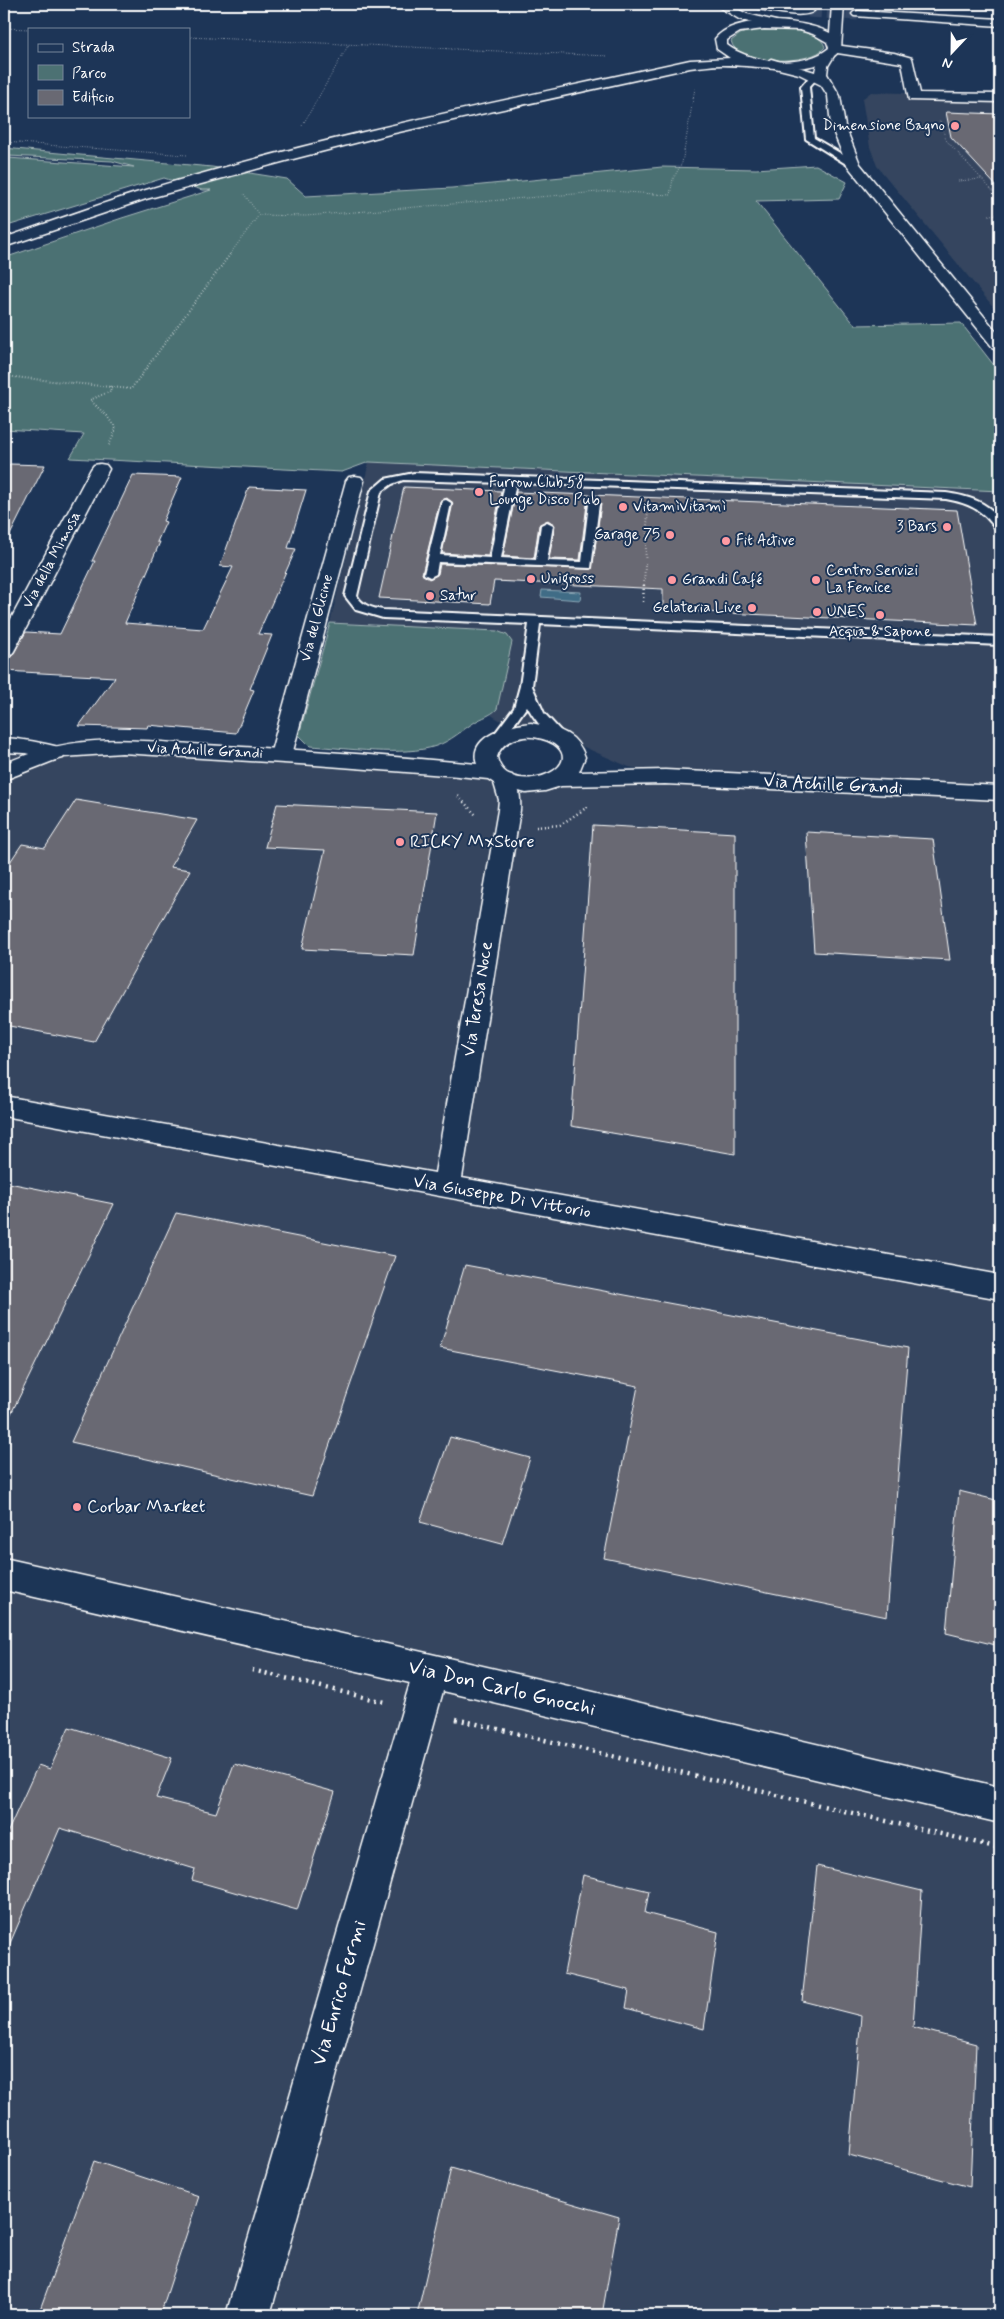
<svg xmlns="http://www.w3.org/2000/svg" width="1004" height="2319" font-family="Mynerve,sans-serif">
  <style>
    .built { fill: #34455f }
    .green { fill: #4c7173; stroke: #a6b8b9; fill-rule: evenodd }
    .water { fill: #406c86; stroke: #8ca7b6 }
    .building { fill: #696973; stroke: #fff }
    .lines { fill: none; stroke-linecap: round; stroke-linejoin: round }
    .street-tunnel { stroke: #344968; stroke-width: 13; stroke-dasharray: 13 6; stroke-linecap: butt }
    .lane-casing { stroke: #fff; stroke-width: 4 }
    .street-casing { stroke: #fff; stroke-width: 3 }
    .secondary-casing { stroke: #fff; stroke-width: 3 }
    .primary-casing { stroke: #fff; stroke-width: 3 }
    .path-far3 { stroke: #fff; stroke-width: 1; stroke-dasharray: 0.5 2; stroke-linecap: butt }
    .path-far2 { stroke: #fff; stroke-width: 2; stroke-dasharray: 0.5 2.5; stroke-linecap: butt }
    .path-far1 { stroke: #fff; stroke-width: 2.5; stroke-dasharray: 1 3; stroke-linecap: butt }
    .path { stroke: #fff; stroke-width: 4.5; stroke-dasharray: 2 5; stroke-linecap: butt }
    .lane { fill: #1d3557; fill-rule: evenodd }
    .street { fill: #1d3557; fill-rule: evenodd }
    .secondary { fill: #1d3557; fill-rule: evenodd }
    .primary { fill: #1d3557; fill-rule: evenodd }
    .poi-dot { fill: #ff9aa2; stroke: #1d3557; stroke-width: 2 }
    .labels { text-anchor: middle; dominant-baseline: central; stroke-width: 4; stroke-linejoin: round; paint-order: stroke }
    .far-poi-label { font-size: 15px; fill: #fff; stroke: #1d3557; text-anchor: start }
    .far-street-label { font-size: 15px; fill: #fff; stroke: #1d3557 }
    .street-label { font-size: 18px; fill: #fff; stroke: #1d3557 }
    .poi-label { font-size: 18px; fill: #fff; stroke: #1d3557; text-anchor: start }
    .near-street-label { font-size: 21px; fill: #fff; stroke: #1d3557 }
  </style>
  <rect width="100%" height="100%" fill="#1d3557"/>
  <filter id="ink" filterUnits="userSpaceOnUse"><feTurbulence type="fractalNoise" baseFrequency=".02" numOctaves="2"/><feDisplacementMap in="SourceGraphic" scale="10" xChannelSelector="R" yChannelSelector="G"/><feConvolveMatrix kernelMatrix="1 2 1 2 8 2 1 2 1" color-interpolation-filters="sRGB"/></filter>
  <g filter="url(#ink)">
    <!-- built -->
    <g class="built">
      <polygon points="871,92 1000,96 1000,315 877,166 870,147 862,99"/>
      <polygon points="369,462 1000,491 1000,789 663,774 629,767 575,743 513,728 491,715 497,709 497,631 330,623"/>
      <polygon points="4,745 279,758 560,785 664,780 1000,797 1000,2315 4,2315"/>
    </g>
    <!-- green -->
    <g class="green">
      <path d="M756,29C772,28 820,27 825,47C813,66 735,65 731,41L740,34Z"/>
      <path d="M4,148L212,167L287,179L306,196L452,188L662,167L756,169L816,165L847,182L839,199L756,201L855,325L961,323L1000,373V491L369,462L342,472L70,458L84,434L4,429V258L122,218L211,190H202L164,178L4,227ZM8,156L112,161L134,167L8,158Z"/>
      <path d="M330,623L497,631L507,635L512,642L497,709C490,716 483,717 475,722C462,730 451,741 436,746C404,757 345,748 310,746L299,735Z"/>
    </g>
    <!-- water -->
    <polygon class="water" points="542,590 581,592 580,600 541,597"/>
    <!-- building -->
    <g class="building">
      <polygon points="946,112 1000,114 1000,190 951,137"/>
      <polygon points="10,464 45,465 4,547 4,475"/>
      <polygon points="133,475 182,477 163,521 166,522 157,542 160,542 125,623 203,629 233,567 220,566 249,487 306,490 288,548 296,549 258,634 272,635 250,689 254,690 236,733 148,725 147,728 79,726 115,677 4,671 4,659 12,656 26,632 60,634 95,561 92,561"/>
      <polygon points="404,487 501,491 488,556 442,553 453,503 447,498 440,501 422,574 429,579 438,574 440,564 592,569 601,504 595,499 587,504 580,560 549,559 555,525 548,520 539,525 534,558 503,556 516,492 957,510 977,625 663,610 663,589 494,581 490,604 379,598"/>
      <polygon points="76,800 197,820 170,867 190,870 94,1042 4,1025 4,871 22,844 45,848"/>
      <polygon points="277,804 437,812 414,955 302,949 325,850 265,847"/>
      <polygon points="593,825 735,833 735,1154 571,1126"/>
      <polygon points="806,832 933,839 950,960 814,952"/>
      <polygon points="4,1182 114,1204 4,1428"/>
      <polygon points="176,1213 395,1256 312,1496 71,1442"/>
      <polygon points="465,1265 908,1348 887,1617 604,1558 638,1386 440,1348"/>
      <polygon points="450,1437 530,1458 502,1544 420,1522"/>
      <polygon points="959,1491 1000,1501 1000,1646 946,1633"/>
      <polygon points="69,1727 172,1758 156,1798 216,1813 234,1764 335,1792 297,1910 192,1880 195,1869 60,1828 4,1957 4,1840 38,1765 50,1769"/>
      <polygon points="817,1866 922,1891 913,2027 976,2044 970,2187 849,2155 861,2016 802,2001"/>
      <polygon points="583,1875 649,1891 645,1913 718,1932 704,2029 626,2008 629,1990 564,1974"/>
      <polygon points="94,2161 199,2196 160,2315 38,2315"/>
      <polygon points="451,2168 619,2217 602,2315 417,2315"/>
    </g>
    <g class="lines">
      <!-- street-tunnel -->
      <polyline class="street-tunnel" points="808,11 858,14"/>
      <!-- lane casing -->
      <g class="lane-casing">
        <g id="lane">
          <polygon points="812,74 819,76 809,87 814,138 857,163 857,167 851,167 806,139 801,87"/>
          <path d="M414,473L946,493C967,496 986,501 1000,519V530L996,529C983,510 969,503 946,499L516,483L501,558L536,560L541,525L547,522L553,525L547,561L582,562L589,504L594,501L599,504L591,568L438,562L436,574L430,577L424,574L442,501L446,500L451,503L440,555L490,558L505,483L403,480L392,484L381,492L357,596C363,606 372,608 383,610L1000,637V645L540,624L532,686L544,713L567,738L561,742C547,738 534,718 527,706L501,743H491L490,740L514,708L520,686L529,624L383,618L356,610L345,596L371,491L385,479Z"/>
        </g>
      </g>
      <!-- street casing -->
      <g class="street-casing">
        <g id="street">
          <polygon points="714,4 728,4 747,14 780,22 782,25 776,29 739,19"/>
          <path d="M747,4L808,8L814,11C804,20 762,10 749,6Z"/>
          <polygon points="858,11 1000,19 1000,26 854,16 852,14 854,12"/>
          <polygon points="835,45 894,53 912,58 920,93 1000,94 1000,102 909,100 902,63 831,52 829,49"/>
          <polygon points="100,464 106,465 109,469 14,651 11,655 4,657 4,632 91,469 94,465"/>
          <polygon points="355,476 361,477 364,481 292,755 289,760 281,762 273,760 270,755 346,481 349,477"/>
          <path d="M4,738C24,739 43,743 63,748L66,753L63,758L55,760L25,753L4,752Z"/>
          <path d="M504,773L512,775C519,785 521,798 520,810L462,1178L1000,1275V1299L4,1116V1096L435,1173L498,810L499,800L493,780L496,775Z"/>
          <polygon points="4,1558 431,1654 1000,1787 1000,1823 443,1691 270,2315 226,2315 410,1683 4,1590"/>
        </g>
      </g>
      <!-- secondary casing -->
      <g class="secondary-casing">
        <g id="secondary">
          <path d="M828,52L834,56L828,66L827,74L840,96L845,126L860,164L1000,336V351L994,349L847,165L831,126L828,96L821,85L799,74L767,66L765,63L771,59L815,72C816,65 820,54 828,52Z"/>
          <path d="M531,723C557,729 575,730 585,757L579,772L665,770L1000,786V800L665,784L561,786L545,791L526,793L497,785L488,779L458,776L315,765L122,753L63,757L4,780V764C82,729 141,742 223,746C308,750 393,756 477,764C467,735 511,725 531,723ZM524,737C534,736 546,739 554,744C590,769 505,800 497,757C501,744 511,739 524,737Z"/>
        </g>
      </g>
      <!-- primary casing -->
      <g class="primary-casing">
        <path id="primary" d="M832,4H844L841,49C817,80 756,64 721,65C711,65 700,67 690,68L390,134L293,159L146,199L4,247V238C48,223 91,207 136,193C317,137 505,101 690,60L730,58L717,49L715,39C735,13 804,19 830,33ZM764,29L800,30L813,34L827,42L829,48C804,69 752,64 727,45V40L740,32Z"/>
      </g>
      <!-- path-far3 -->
      <g class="path-far3">
        <polyline points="4,10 9,4"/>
        <polyline points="4,28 29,29"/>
        <polyline points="189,37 608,56"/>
        <polyline points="940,121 946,140 1000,199"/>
        <polyline points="302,126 349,44"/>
        <polyline points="920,127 942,128"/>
        <polyline points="4,142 187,155"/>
        <polyline points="958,181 982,179"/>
        <polyline points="244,194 259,215 306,216 611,191 670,195 673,179 682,163 695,88"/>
        <polyline points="989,215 1000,214"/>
        <polyline points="230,254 259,215"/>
      </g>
      <!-- path-far2 -->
      <g class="path-far2">
        <polyline points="4,376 131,389 231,253"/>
        <polyline points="109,445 116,429 107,416 90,400 111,391 110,386"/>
        <polyline points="644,585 648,509"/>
      </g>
      <!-- path-far1 -->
      <g class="path-far1">
        <polyline points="643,602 644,584"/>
        <polyline points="458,796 476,815"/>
        <polyline points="536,827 560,825 589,806"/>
      </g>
      <!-- path -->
      <g class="path">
        <polyline points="252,1670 384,1702"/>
        <polyline points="456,1719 1000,1848"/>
      </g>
      <!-- lane -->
      <use href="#lane" class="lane"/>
      <!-- street -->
      <use href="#street" class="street"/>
      <!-- secondary -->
      <use href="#secondary" class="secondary"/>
      <!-- primary -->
      <use href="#primary" class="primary"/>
    </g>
  </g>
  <!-- markers -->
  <g class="poi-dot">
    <circle cx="955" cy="126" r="5"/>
    <circle cx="479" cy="492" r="5"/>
    <circle cx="623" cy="507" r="5"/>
    <circle cx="947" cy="527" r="5"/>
    <circle cx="670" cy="535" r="5"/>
    <circle cx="726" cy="541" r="5"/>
    <circle cx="531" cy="579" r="5"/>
    <circle cx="672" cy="580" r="5"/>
    <circle cx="816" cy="580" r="5"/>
    <circle cx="430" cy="596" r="5"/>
    <circle cx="752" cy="608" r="5"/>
    <circle cx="817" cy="612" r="5"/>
    <circle cx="880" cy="615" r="5"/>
    <circle cx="400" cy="842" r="5"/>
    <circle cx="77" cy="1507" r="5"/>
  </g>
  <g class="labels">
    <!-- far-poi labels -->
    <g class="far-poi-label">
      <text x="945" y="126" text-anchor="end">Dimensione Bagno</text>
      <text x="489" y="483">Furrow Club 58<tspan x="489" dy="17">Lounge Disco Pub</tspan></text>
      <text x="633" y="507">VitamìVitamì</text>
      <text x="937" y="527" text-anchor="end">3 Bars</text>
      <text x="660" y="535" text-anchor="end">Garage 75</text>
      <text x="736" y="541">Fit Active</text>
      <text x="826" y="571">Centro Servizi<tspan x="826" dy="17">La Fenice</tspan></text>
      <text x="541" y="579">Unigross</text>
      <text x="682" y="580">Grandi Café</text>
      <text x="440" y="596">Satur</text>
      <text x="742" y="608" text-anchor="end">Gelateria Live</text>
      <text x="827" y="612">UNES</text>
      <text x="880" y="632" text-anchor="middle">Acqua &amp; Sapone</text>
    </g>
    <!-- far-street labels -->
    <g class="far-street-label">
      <text transform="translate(52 560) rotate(-62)">Via della Mimosa</text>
      <text transform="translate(317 618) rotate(-75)">Via del Glicine</text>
      <text transform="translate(205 751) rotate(3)">Via Achille Grandi</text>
    </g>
    <!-- street labels -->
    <g class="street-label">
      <text transform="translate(833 785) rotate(3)">Via Achille Grandi</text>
      <text transform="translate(478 999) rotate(-81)">Via Teresa Noce</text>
      <text transform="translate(502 1197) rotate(10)">Via Giuseppe Di Vittorio</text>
    </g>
    <!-- poi labels -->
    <g class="poi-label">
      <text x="410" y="842">RICKY MxStore</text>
      <text x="87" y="1507">Corbar Market</text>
    </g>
    <!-- near-street labels -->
    <g class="near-street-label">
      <text transform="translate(502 1688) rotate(13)">Via Don Carlo Gnocchi</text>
      <text transform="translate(339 1993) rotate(-74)">Via Enrico Fermi</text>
    </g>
  </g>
  <!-- margin -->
  <rect width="1004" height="2319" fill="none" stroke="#1d3557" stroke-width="20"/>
  <rect x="10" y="10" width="984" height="2299" fill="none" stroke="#fff" stroke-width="2" filter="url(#ink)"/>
  <!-- legend -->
  <rect x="28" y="28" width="162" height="90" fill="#1d3557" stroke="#77869a"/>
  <rect x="38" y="44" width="25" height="8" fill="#1d3557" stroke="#77869a"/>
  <text x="72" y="52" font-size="15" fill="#ffffff">Strada</text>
  <rect x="38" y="65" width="25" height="15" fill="#4c7173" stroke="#77869a"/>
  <text x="72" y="78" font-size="15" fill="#ffffff">Parco</text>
  <rect x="38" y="90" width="25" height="15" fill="#696973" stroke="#77869a"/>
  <text x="72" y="102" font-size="15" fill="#ffffff">Edificio</text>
  <!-- north arrow -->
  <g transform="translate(952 52) rotate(202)" stroke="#1d3557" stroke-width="4" paint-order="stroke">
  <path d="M0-4L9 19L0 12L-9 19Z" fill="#ffffff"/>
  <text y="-8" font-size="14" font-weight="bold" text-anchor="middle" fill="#ffffff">N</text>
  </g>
</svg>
